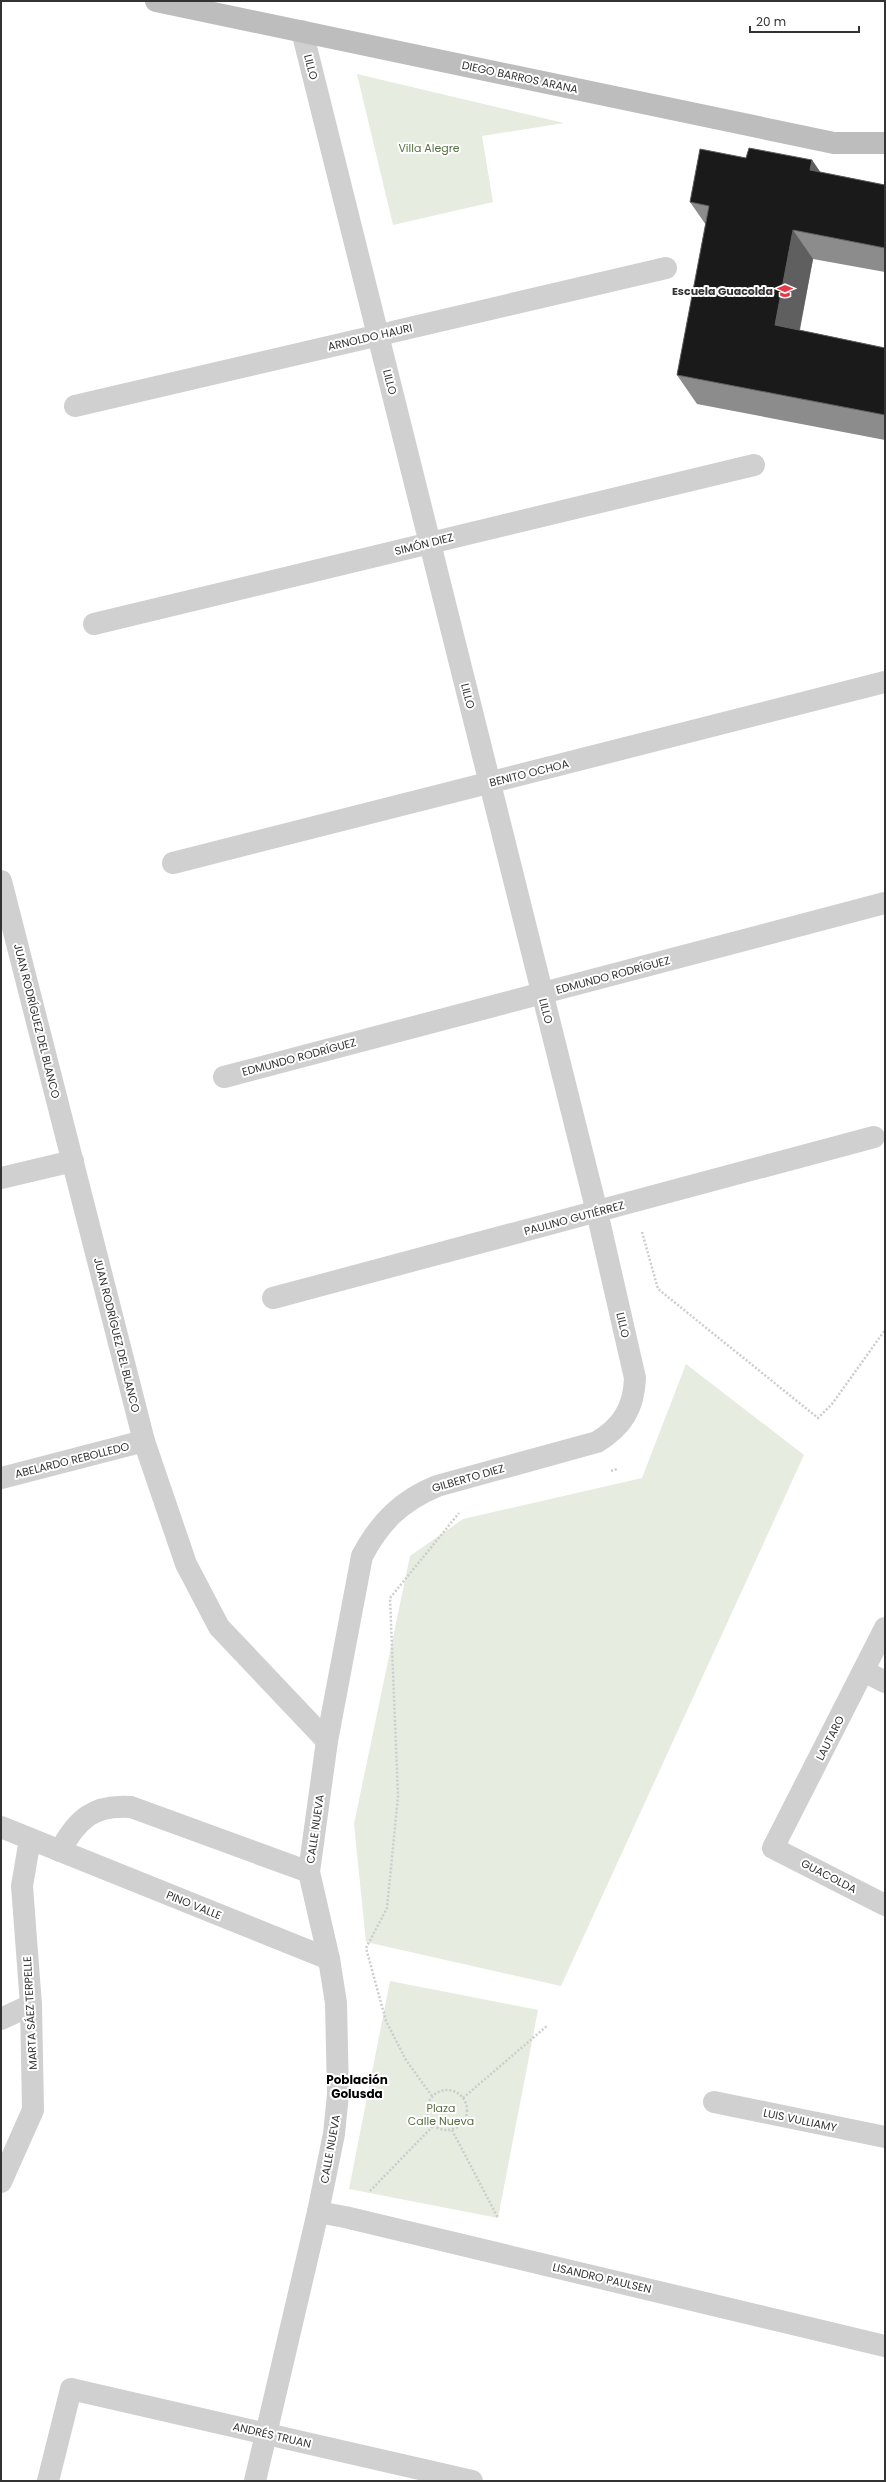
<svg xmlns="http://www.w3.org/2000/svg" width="886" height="2482" font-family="Poppins,sans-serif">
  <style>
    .green { fill: #e6ecdf }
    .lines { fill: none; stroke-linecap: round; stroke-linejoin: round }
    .path { stroke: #cdcdcd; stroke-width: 2.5; stroke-dasharray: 2 2; stroke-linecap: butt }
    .street { stroke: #d0d0d0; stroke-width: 22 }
    .secondary { stroke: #bdbdbd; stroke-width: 22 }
    .wall { fill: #8c8c8c }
    .shaded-wall { fill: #5f5f5f }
    .building { fill: #1a1a1a; stroke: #5f5f5f }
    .labels { text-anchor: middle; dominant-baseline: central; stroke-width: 4; stroke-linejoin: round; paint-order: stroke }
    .street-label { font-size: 11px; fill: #333; stroke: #fff }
    .park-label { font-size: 11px; fill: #56703f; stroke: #fff }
    .poi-label { font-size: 11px; font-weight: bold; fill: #333; stroke: #fff; text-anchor: end }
    .neighbourhood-label { font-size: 12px; font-weight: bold; fill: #000; stroke: #fff }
  </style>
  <rect width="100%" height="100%" fill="#fff"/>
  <!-- green -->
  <g class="green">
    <polygon points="357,74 564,123 482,136 493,202 393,225"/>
    <polygon points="686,1364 804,1455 561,1986 366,1942 354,1824 410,1556 463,1519 642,1478"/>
    <polygon points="390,1981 538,2010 498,2218 349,2189"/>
  </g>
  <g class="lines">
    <!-- path -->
    <g class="path">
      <polyline points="642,1232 658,1289 818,1418 832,1404 885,1330"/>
      <polyline points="611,1471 617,1469"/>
      <circle cx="447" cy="2110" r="20"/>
      <polyline points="432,2096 406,2060 386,2021 366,1948 387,1908 398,1796 390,1598 459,1513"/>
      <polyline points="463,2098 548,2025"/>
      <polyline points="452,2130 498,2218"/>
      <polyline points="370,2191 434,2125"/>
    </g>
    <!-- street -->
    <g class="street">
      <polyline points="75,406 666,268"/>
      <polyline points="94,624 754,465"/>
      <polyline points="173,863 885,682"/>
      <polyline points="1,881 144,1441 186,1564 219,1627 327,1741"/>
      <polyline points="224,1077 885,903"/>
      <polyline points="1,1178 73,1161"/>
      <polyline points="273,1298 874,1137"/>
      <polyline points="1,1478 144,1441"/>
      <polyline points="885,1628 773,1848 885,1905"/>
      <polyline points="864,1671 885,1682"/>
      <polyline points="1,1827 329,1959"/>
      <path d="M60,1851C77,1819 94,1804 131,1807L309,1872"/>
      <polyline points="1,2019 31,2005"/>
      <polyline points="714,2102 885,2137"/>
      <polyline points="1,2182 33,2110 31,2005 22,1886 30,1839"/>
      <polyline points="318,2212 345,2217 885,2346"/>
      <polyline points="48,2481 71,2389 472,2481"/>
      <path d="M255,2481L318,2212L334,2134L338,2094L336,2003L329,1959L309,1872L327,1741L362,1556C380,1522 401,1501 437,1486L597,1442C622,1427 634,1408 635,1378L597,1212L302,31"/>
    </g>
    <!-- secondary -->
    <polyline class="secondary" points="156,1 834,143 885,143"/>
  </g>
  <!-- wall -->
  <polygon class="wall" points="746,158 812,160 820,172 885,185 885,272 813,259 800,330 885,348 885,440 697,404 677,375 706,225 690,202"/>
  <!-- shaded-wall -->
  <g class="shaded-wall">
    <polygon points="812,160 832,189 810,170"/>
    <polygon points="793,230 813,259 795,353 775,325"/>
  </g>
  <!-- building -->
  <polygon class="building" points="749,148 812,160 810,170 885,185 885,248 793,230 775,325 885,348 885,415 677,375 709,206 690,202 700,149 746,158"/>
  <!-- icons -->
  <defs>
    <g id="school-bare" transform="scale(1.2)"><path d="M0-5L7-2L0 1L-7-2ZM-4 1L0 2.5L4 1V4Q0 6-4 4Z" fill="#e63946" stroke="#fff" stroke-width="2.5" paint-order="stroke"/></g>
  </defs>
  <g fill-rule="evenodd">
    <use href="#school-bare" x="785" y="291"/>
  </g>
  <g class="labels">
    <!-- street labels -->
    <g class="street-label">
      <text transform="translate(311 67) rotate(76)">LILLO</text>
      <text transform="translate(520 77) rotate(12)">DIEGO BARROS ARANA</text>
      <text transform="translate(370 337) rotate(-13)">ARNOLDO HAURI</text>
      <text transform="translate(390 382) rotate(76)">LILLO</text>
      <text transform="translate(424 544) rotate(-14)">SIMÓN DIEZ</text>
      <text transform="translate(468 696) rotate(76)">LILLO</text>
      <text transform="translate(529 773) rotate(-14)">BENITO OCHOA</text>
      <text transform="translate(613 975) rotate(-15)">EDMUNDO RODRÍGUEZ</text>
      <text transform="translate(546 1011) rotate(76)">LILLO</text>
      <text transform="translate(37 1021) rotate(76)">JUAN RODRÍGUEZ DEL BLANCO</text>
      <text transform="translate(299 1057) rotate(-15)">EDMUNDO RODRÍGUEZ</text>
      <text transform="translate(574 1218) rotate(-15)">PAULINO GUTIÉRREZ</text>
      <text transform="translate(623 1325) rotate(77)">LILLO</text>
      <text transform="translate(117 1335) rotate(76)">JUAN RODRÍGUEZ DEL BLANCO</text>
      <text transform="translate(72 1460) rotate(-14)">ABELARDO REBOLLEDO</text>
      <text transform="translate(468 1478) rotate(-16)">GILBERTO DIEZ</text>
      <text transform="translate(830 1738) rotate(-63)">LAUTARO</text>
      <text transform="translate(315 1829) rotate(-82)">CALLE NUEVA</text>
      <text transform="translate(829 1876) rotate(27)">GUACOLDA</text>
      <text transform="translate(194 1905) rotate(22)">PINO VALLE</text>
      <text transform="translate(30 2013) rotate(-93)">MARTA SÁEZ TERPELLE</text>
      <text transform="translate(800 2120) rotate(12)">LUIS VULLIAMY</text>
      <text transform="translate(330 2149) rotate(-80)">CALLE NUEVA</text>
      <text transform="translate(602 2278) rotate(13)">LISANDRO PAULSEN</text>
      <text transform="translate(272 2435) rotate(13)">ANDRÉS TRUAN</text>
    </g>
    <!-- park labels -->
    <g class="park-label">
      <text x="429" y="148">Villa Alegre</text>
      <text x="441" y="2108">Plaza<tspan x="441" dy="13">Calle Nueva</tspan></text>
    </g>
    <!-- poi labels -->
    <g class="poi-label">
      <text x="773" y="291">Escuela Guacolda</text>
    </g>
    <!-- neighbourhood labels -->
    <g class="neighbourhood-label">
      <text x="357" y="2079">Población<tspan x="357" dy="14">Golusda</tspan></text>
    </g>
  </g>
  <!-- border -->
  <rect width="886" height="2482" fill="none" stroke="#333333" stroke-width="4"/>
  <!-- scale -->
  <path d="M750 26v6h109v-6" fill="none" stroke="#333333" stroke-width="2"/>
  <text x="756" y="26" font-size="12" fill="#333333" stroke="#ffffff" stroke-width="3" paint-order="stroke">20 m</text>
</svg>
